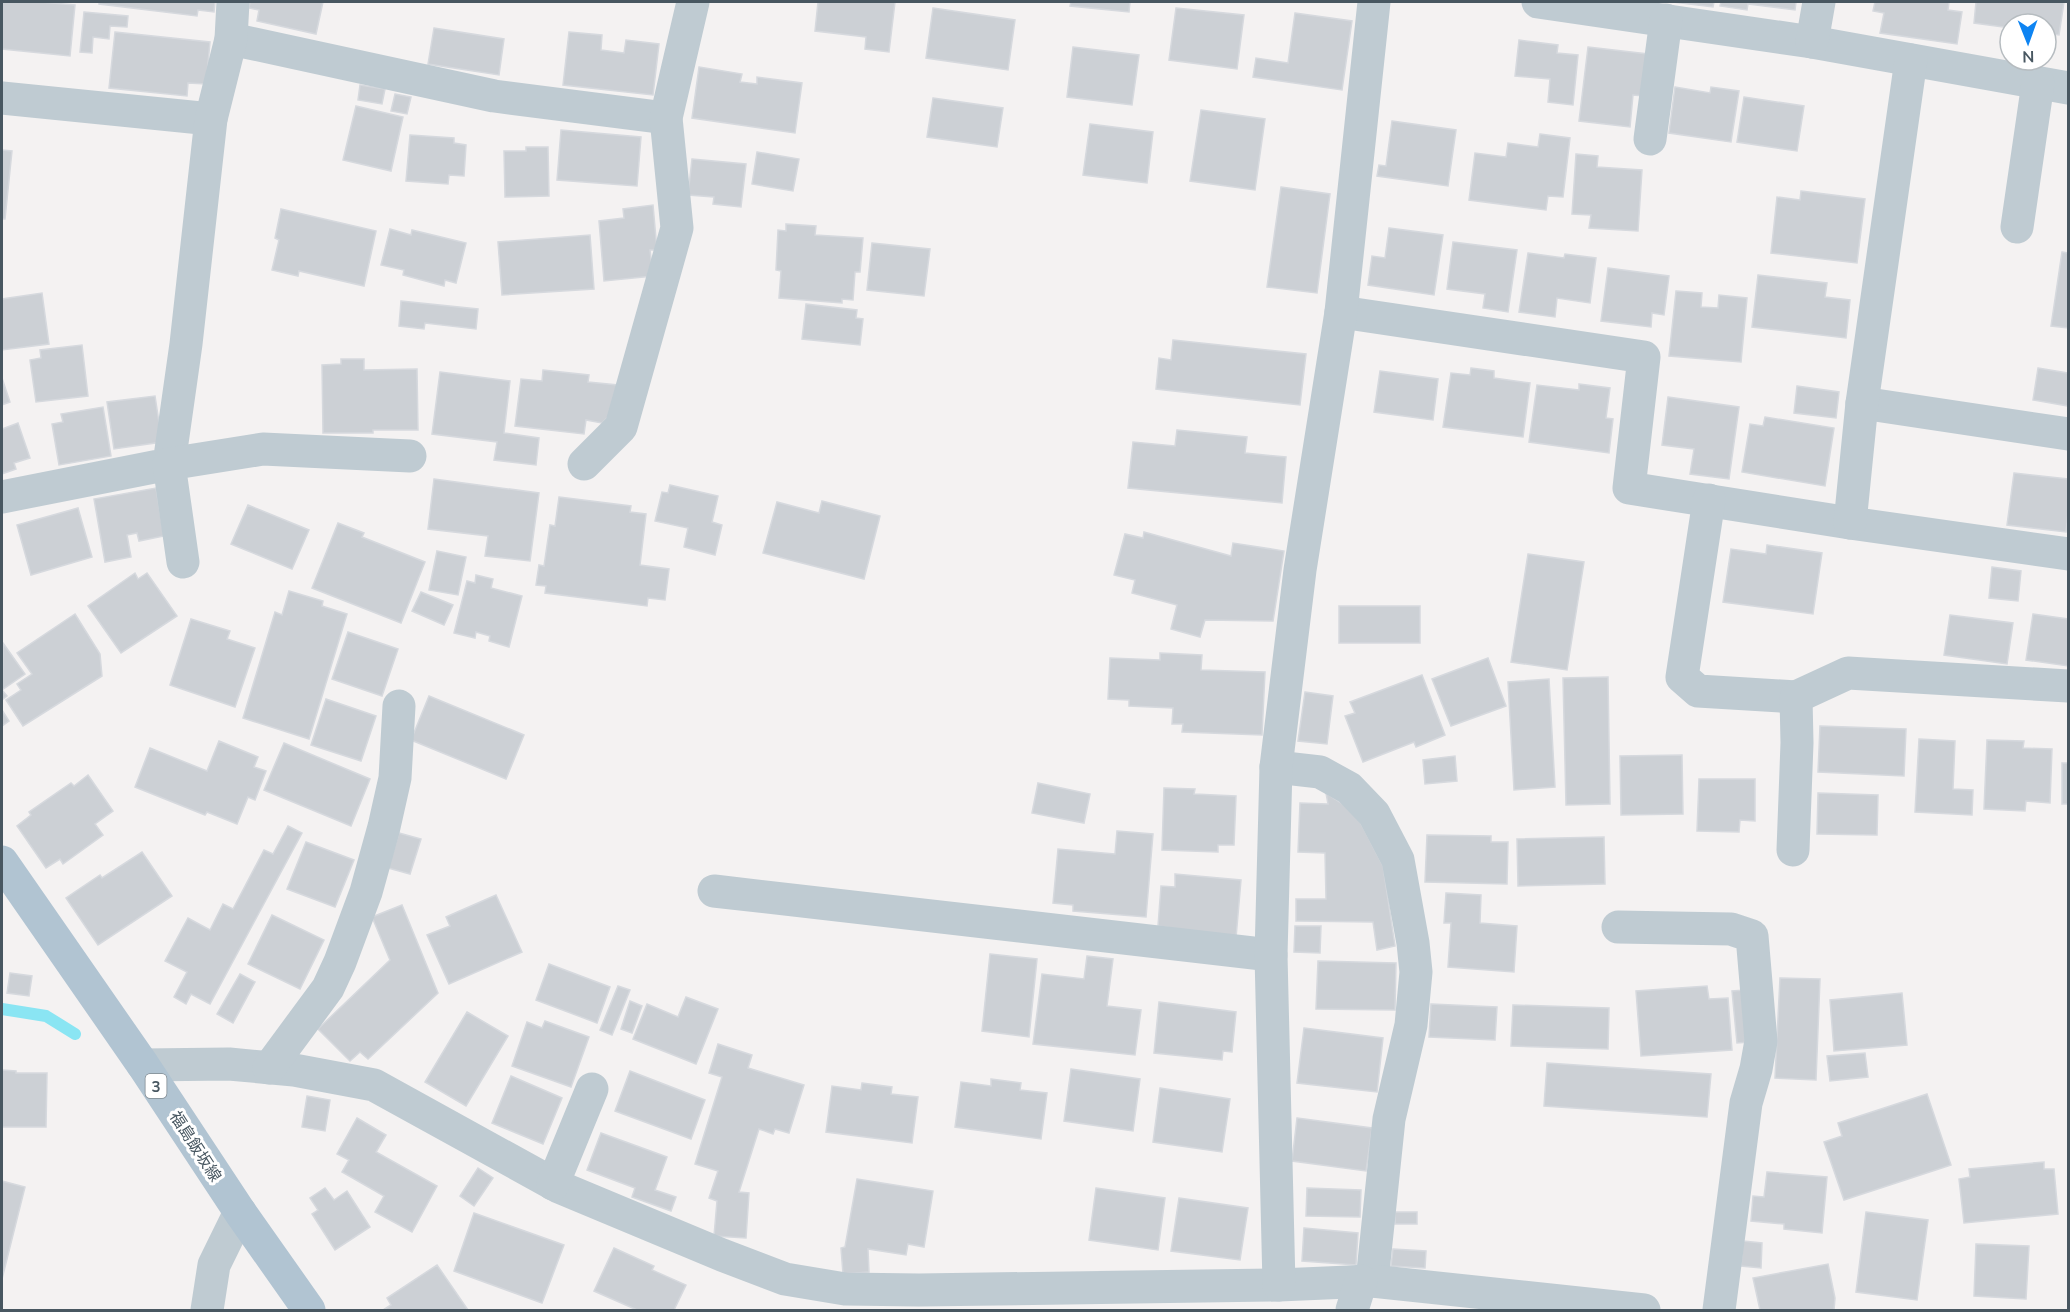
<svg xmlns="http://www.w3.org/2000/svg" width="2070" height="1312" font-family="Mulish,'Noto Sans JP',sans-serif">
  <style>
    .lines { fill: none; stroke-linecap: round; stroke-linejoin: round }
    .stream { stroke: #8ae5f3; stroke-width: 12 }
    .building { fill: #ccd0d5; stroke: #d6d9de; stroke-width: 1.5 }
    .minor { stroke: #bfcbd2; stroke-width: 33 }
    .primary { stroke: #b1c4d2; stroke-width: 33 }
    .labels { text-anchor: middle; dominant-baseline: central; stroke-width: 6; stroke-linejoin: round; paint-order: stroke }
    .shield { fill: #fff; stroke: #7f8990; stroke-width: 1.5 }
    .shield-label { font-size: 15px; font-weight: bold; fill: #485761 }
    .street-label { font-size: 16px; fill: #485761; stroke: #fff }
  </style>
  <rect width="100%" height="100%" fill="#f4f2f2"/>
  <g class="lines">
    <!-- stream -->
    <polyline class="stream" points="2,1009 46,1016 75,1034"/>
  </g>
  <!-- building -->
  <g class="building">
    <polygon points="2,2 41,2 75,5 70,56 2,49"/>
    <polygon points="99,2 215,2 214,12 198,10 197,16 99,4"/>
    <polygon points="250,2 323,2 316,34 257,21 259,10 249,8"/>
    <polygon points="818,2 895,2 889,52 865,49 866,37 815,31"/>
    <polygon points="1071,2 1130,2 1129,12 1070,6"/>
    <polygon points="1673,2 1714,2 1713,7"/>
    <polygon points="1721,2 1796,2 1795,10 1748,4 1747,10 1720,6"/>
    <polygon points="1875,2 1949,2 1948,10 1962,12 1957,44 1880,33 1884,13 1873,11"/>
    <polygon points="1976,2 2064,2 2059,35 2046,33 2046,24 2010,24 2010,28 1974,23"/>
    <polygon points="933,8 1015,20 1008,70 926,58"/>
    <polygon points="1176,8 1244,15 1237,69 1169,60"/>
    <polygon points="84,12 128,16 127,27 110,26 109,39 93,37 92,53 80,52"/>
    <polygon points="1295,13 1352,21 1342,90 1253,77 1256,58 1288,63"/>
    <polygon points="434,28 504,39 499,75 428,64"/>
    <polygon points="115,32 210,42 206,84 188,83 187,96 109,88"/>
    <polygon points="569,32 602,35 601,50 624,53 626,40 659,44 653,95 563,85"/>
    <polygon points="1519,40 1558,45 1557,53 1578,55 1573,105 1548,102 1550,79 1515,76"/>
    <polygon points="1073,47 1139,55 1132,105 1067,97"/>
    <polygon points="1588,47 1648,54 1644,96 1633,95 1630,127 1579,121"/>
    <polygon points="699,67 742,74 740,82 757,84 757,77 802,83 795,133 692,118"/>
    <polygon points="360,85 385,89 382,104 358,100"/>
    <polygon points="1675,87 1710,93 1711,87 1739,91 1731,142 1669,133"/>
    <polygon points="395,94 411,97 407,114 391,111"/>
    <polygon points="1744,97 1804,106 1797,151 1737,142"/>
    <polygon points="933,98 1003,108 997,147 927,137"/>
    <polygon points="356,106 403,117 391,171 343,160"/>
    <polygon points="1201,110 1265,119 1255,190 1190,181"/>
    <polygon points="1392,121 1456,130 1448,186 1377,176 1379,165 1386,166"/>
    <polygon points="1090,124 1153,132 1147,183 1083,175"/>
    <polygon points="561,130 641,137 637,186 557,180"/>
    <polygon points="1540,134 1570,138 1563,197 1548,196 1546,210 1469,200 1475,153 1506,157 1508,143 1538,147"/>
    <polygon points="410,135 454,138 454,143 466,145 464,176 449,175 448,184 406,181"/>
    <polygon points="526,147 548,147 549,196 505,197 504,151 526,151"/>
    <polygon points="2,150 12,151 5,219 2,219"/>
    <polygon points="757,152 799,159 793,191 752,184"/>
    <polygon points="1576,154 1598,156 1597,167 1642,170 1638,231 1589,228 1591,215 1572,214"/>
    <polygon points="692,159 746,164 741,207 713,204 714,197 688,195"/>
    <polygon points="1281,187 1330,194 1317,293 1267,287"/>
    <polygon points="1801,191 1865,199 1857,263 1771,253 1777,197 1800,200"/>
    <polygon points="653,205 657,250 650,250 653,276 604,281 599,221 624,218 623,209"/>
    <polygon points="281,209 376,231 364,286 299,271 298,276 272,270 279,240 275,238"/>
    <polygon points="786,224 816,226 815,235 863,238 860,272 855,272 853,300 842,299 842,303 779,298 781,271 776,270 778,230 786,231"/>
    <polygon points="1389,228 1443,235 1434,295 1368,285 1372,256 1385,258"/>
    <polygon points="390,229 411,235 412,230 466,243 456,283 445,280 444,286 403,275 404,270 381,265"/>
    <polygon points="590,235 594,289 502,295 498,242"/>
    <polygon points="1453,242 1517,250 1508,312 1483,308 1485,294 1447,289"/>
    <polygon points="872,243 930,249 924,296 867,290"/>
    <polygon points="2062,252 2068,253 2068,328 2051,326"/>
    <polygon points="1528,253 1564,258 1565,254 1596,258 1590,303 1557,298 1555,317 1519,312"/>
    <polygon points="1608,268 1669,276 1664,315 1652,313 1651,327 1601,321"/>
    <polygon points="1758,275 1827,283 1825,297 1850,300 1846,338 1752,327"/>
    <polygon points="1676,291 1702,293 1701,307 1718,308 1719,295 1747,298 1741,362 1669,356"/>
    <polygon points="42,293 49,344 2,350 2,299"/>
    <polygon points="401,301 478,309 476,329 425,323 424,329 399,326"/>
    <polygon points="806,304 857,310 856,318 863,319 860,345 802,339"/>
    <polygon points="1173,340 1306,354 1300,405 1156,389 1159,358 1171,360"/>
    <polygon points="82,345 88,396 36,402 30,360 41,358 40,350"/>
    <polygon points="341,359 364,359 364,370 417,369 418,430 373,430 373,433 323,433 322,365 341,364"/>
    <polygon points="1471,368 1494,371 1494,378 1530,383 1523,437 1443,427 1451,373 1470,375"/>
    <polygon points="2038,368 2068,373 2068,368 2068,406 2033,400"/>
    <polygon points="543,370 589,375 588,382 618,385 615,410 602,423 586,420 584,434 515,426 521,379 542,381"/>
    <polygon points="1380,371 1438,379 1433,420 1374,412"/>
    <polygon points="440,372 510,381 504,433 539,438 536,465 494,460 497,442 432,434"/>
    <polygon points="2,378 10,402 2,405"/>
    <polygon points="1579,384 1610,388 1606,418 1613,419 1609,453 1529,442 1537,385 1579,390"/>
    <polygon points="1797,386 1839,392 1836,418 1794,413"/>
    <polygon points="155,396 162,442 114,449 107,402"/>
    <polygon points="1668,397 1739,407 1729,479 1690,474 1694,449 1662,445"/>
    <polygon points="103,407 111,456 59,465 52,424 63,422 61,414"/>
    <polygon points="1765,417 1834,428 1825,486 1742,472 1750,424 1763,426"/>
    <polygon points="18,423 30,458 14,463 16,469 2,474 2,429"/>
    <polygon points="1177,430 1247,437 1245,453 1286,457 1282,503 1128,488 1133,442 1175,446"/>
    <polygon points="2014,473 2068,479 2068,513 2066,532 2007,525"/>
    <polygon points="434,479 539,493 530,561 485,556 488,536 428,529"/>
    <polygon points="670,485 718,496 712,522 722,525 715,555 684,547 688,528 655,521 662,492 668,493"/>
    <polygon points="156,488 164,536 139,541 137,533 127,535 131,557 105,562 94,499"/>
    <polygon points="559,497 631,506 630,512 646,514 640,565 669,569 665,600 648,598 647,606 545,593 546,586 536,585 539,565 544,566 550,525 555,526"/>
    <polygon points="822,501 880,516 864,579 763,553 777,502 819,513"/>
    <polygon points="248,505 309,530 292,569 231,544"/>
    <polygon points="78,508 92,557 31,575 17,525"/>
    <polygon points="338,523 364,533 362,537 425,562 401,623 312,588"/>
    <polygon points="1144,532 1231,556 1233,543 1284,551 1273,621 1205,620 1200,637 1171,629 1177,605 1132,593 1135,580 1114,575 1125,534 1143,538"/>
    <polygon points="1767,545 1822,553 1813,614 1723,602 1731,549 1766,554"/>
    <polygon points="437,551 466,557 458,595 429,590"/>
    <polygon points="1528,554 1584,562 1567,670 1511,662"/>
    <polygon points="1992,567 2021,571 2018,601 1989,598"/>
    <polygon points="135,573 138,579 147,573 177,616 121,653 88,606"/>
    <polygon points="476,575 493,579 491,588 522,596 509,647 489,641 490,636 476,632 475,638 454,633 467,581 475,583"/>
    <polygon points="289,591 323,601 322,606 347,614 309,739 243,718 275,612 282,615"/>
    <polygon points="421,592 453,605 444,625 412,611"/>
    <rect x="1339" y="606" width="81" height="37"/>
    <polygon points="75,614 100,654 102,676 23,726 6,700 21,690 17,684 32,674 17,653"/>
    <polygon points="2033,614 2068,619 2068,666 2026,660"/>
    <polygon points="1950,615 2013,623 2007,664 1944,655"/>
    <polygon points="191,619 230,631 227,639 255,648 235,707 170,685"/>
    <polygon points="348,632 398,649 382,696 332,679"/>
    <polygon points="3,643 25,674 2,690 7,696 2,700"/>
    <polygon points="1160,653 1202,655 1201,670 1265,672 1262,735 1182,732 1183,724 1172,724 1173,708 1129,706 1129,700 1108,699 1110,658 1160,660"/>
    <polygon points="1488,658 1506,706 1451,726 1432,679"/>
    <polygon points="1422,675 1445,735 1416,747 1414,742 1363,762 1345,716 1355,713 1350,702"/>
    <polygon points="1608,677 1610,804 1566,805 1563,678"/>
    <polygon points="1549,679 1555,787 1514,790 1508,682"/>
    <polygon points="1305,692 1333,696 1327,744 1298,741"/>
    <polygon points="429,696 524,735 506,779 411,740"/>
    <polygon points="326,699 376,716 361,761 311,745"/>
    <polygon points="2,710 9,721 2,726"/>
    <polygon points="1820,726 1906,729 1904,776 1818,772"/>
    <polygon points="1919,739 1955,741 1953,789 1973,790 1972,815 1915,812"/>
    <polygon points="1987,740 2024,741 2023,748 2052,749 2050,803 2026,801 2025,811 1984,809"/>
    <polygon points="219,741 258,757 254,767 266,771 255,800 248,797 237,824 207,812 205,815 135,787 150,748 207,771"/>
    <polygon points="284,743 370,779 351,826 264,790"/>
    <polygon points="1682,755 1683,814 1621,815 1620,756"/>
    <polygon points="1455,756 1457,781 1425,784 1423,760"/>
    <rect x="2062" y="763" width="6" height="41"/>
    <polygon points="88,775 113,811 95,824 103,835 63,864 60,859 46,868 17,826 31,815 29,812 71,783 74,786"/>
    <polygon points="1699,779 1755,779 1755,821 1740,820 1739,832 1697,831"/>
    <polygon points="1038,783 1090,794 1084,823 1032,813"/>
    <polygon points="1164,788 1195,789 1194,794 1236,796 1234,845 1218,845 1218,852 1162,850"/>
    <polygon points="1326,793 1355,812 1383,866 1395,946 1377,950 1373,922 1296,921 1296,899 1326,899 1325,853 1298,852 1300,803 1328,804"/>
    <polygon points="1818,793 1878,795 1877,835 1817,834"/>
    <polygon points="288,826 302,833 210,1004 191,994 186,1004 174,997 187,972 165,961 188,918 210,930 223,904 233,909 264,850 273,854"/>
    <polygon points="1117,831 1153,834 1146,917 1073,911 1073,905 1053,903 1058,849 1115,854"/>
    <polygon points="399,833 421,839 410,874 388,868"/>
    <polygon points="1427,835 1491,836 1491,842 1508,842 1507,884 1425,882"/>
    <polygon points="1604,837 1605,884 1518,886 1517,839"/>
    <polygon points="306,842 354,860 335,907 287,889"/>
    <polygon points="142,852 172,896 98,945 66,898 100,875 102,878"/>
    <polygon points="1175,874 1241,880 1236,938 1158,926 1161,886 1175,887"/>
    <polygon points="1446,893 1481,895 1480,923 1517,926 1514,972 1448,967 1451,923 1444,923"/>
    <polygon points="496,895 522,952 449,984 427,935 450,926 446,917"/>
    <polygon points="402,905 438,993 368,1059 360,1052 350,1061 318,1029 390,960 372,917"/>
    <polygon points="272,915 324,940 300,989 248,964"/>
    <polygon points="1295,926 1321,926 1320,953 1294,952"/>
    <polygon points="990,954 1037,959 1029,1037 982,1031"/>
    <polygon points="1087,956 1113,959 1107,1006 1141,1010 1135,1055 1033,1044 1042,974 1084,979"/>
    <polygon points="1318,961 1396,963 1395,1010 1316,1009"/>
    <polygon points="549,964 610,987 597,1023 536,1000"/>
    <polygon points="10,973 32,976 29,996 7,993"/>
    <polygon points="240,974 255,982 233,1023 217,1014"/>
    <polygon points="1780,978 1820,979 1816,1080 1775,1078"/>
    <polygon points="618,986 630,990 612,1035 600,1030"/>
    <polygon points="1707,986 1709,999 1728,998 1732,1050 1641,1056 1636,991"/>
    <polygon points="1745,990 1750,1042 1737,1043 1732,991"/>
    <polygon points="1902,993 1907,1045 1834,1051 1830,1000"/>
    <polygon points="686,997 718,1009 696,1064 633,1039 647,1004 678,1017"/>
    <polygon points="630,1001 642,1006 632,1033 621,1029"/>
    <polygon points="1159,1002 1236,1012 1232,1052 1223,1051 1222,1060 1154,1053"/>
    <polygon points="1431,1004 1497,1007 1495,1040 1429,1037"/>
    <polygon points="1513,1005 1609,1008 1608,1049 1511,1046"/>
    <polygon points="467,1012 508,1036 466,1106 425,1082"/>
    <polygon points="545,1021 589,1037 571,1087 512,1066 527,1022 542,1028"/>
    <polygon points="1304,1028 1383,1038 1377,1092 1297,1083"/>
    <polygon points="718,1044 752,1055 748,1068 804,1085 789,1133 775,1129 773,1134 759,1129 739,1192 749,1193 746,1238 714,1236 717,1201 709,1198 718,1171 695,1164 722,1077 709,1073"/>
    <polygon points="1865,1053 1868,1077 1830,1081 1827,1056"/>
    <polygon points="1547,1063 1711,1074 1707,1117 1544,1106"/>
    <polygon points="1071,1069 1140,1079 1133,1131 1064,1121"/>
    <polygon points="2,1070 16,1071 16,1073 47,1073 46,1127 2,1127"/>
    <polygon points="630,1071 705,1100 691,1139 615,1111"/>
    <polygon points="511,1076 562,1098 543,1144 492,1123"/>
    <polygon points="991,1079 1021,1083 1020,1090 1047,1093 1041,1139 955,1127 961,1082 991,1086"/>
    <polygon points="862,1083 892,1087 891,1094 918,1097 912,1143 826,1132 832,1086 861,1090"/>
    <polygon points="1160,1088 1230,1099 1222,1152 1153,1142"/>
    <polygon points="1927,1094 1951,1165 1844,1200 1824,1142 1842,1136 1838,1123"/>
    <polygon points="307,1096 330,1100 325,1131 302,1127"/>
    <polygon points="357,1118 386,1135 376,1152 437,1186 412,1232 375,1212 384,1196 342,1172 349,1160 337,1154"/>
    <polygon points="1297,1118 1372,1128 1366,1171 1292,1161"/>
    <polygon points="601,1133 667,1157 655,1190 676,1197 671,1211 632,1197 635,1188 587,1170"/>
    <polygon points="2044,1162 2044,1169 2054,1169 2058,1214 1964,1223 1959,1179 1970,1177 1969,1169"/>
    <polygon points="478,1168 493,1178 474,1206 460,1196"/>
    <polygon points="1767,1172 1827,1177 1822,1233 1784,1229 1784,1224 1751,1221 1753,1196 1764,1197"/>
    <polygon points="857,1179 933,1191 924,1247 908,1244 906,1255 868,1249 869,1272 843,1274 841,1248 845,1247"/>
    <polygon points="2,1181 25,1187 2,1279"/>
    <polygon points="325,1188 334,1200 347,1191 370,1227 335,1250 312,1214 318,1210 310,1198"/>
    <polygon points="1096,1188 1165,1198 1158,1250 1089,1240"/>
    <polygon points="1307,1188 1361,1190 1360,1217 1306,1216"/>
    <polygon points="1179,1198 1248,1208 1240,1260 1171,1251"/>
    <rect x="1395" y="1212" width="22" height="12"/>
    <polygon points="1866,1212 1928,1220 1917,1300 1856,1292"/>
    <polygon points="474,1213 564,1245 542,1303 454,1271"/>
    <polygon points="1304,1228 1358,1233 1356,1265 1302,1261"/>
    <polygon points="1743,1241 1762,1243 1761,1268 1741,1266"/>
    <polygon points="1976,1244 2029,1246 2026,1299 1974,1296"/>
    <polygon points="614,1248 654,1266 652,1270 686,1285 674,1310 637,1310 594,1291"/>
    <polygon points="1393,1249 1426,1251 1425,1268 1391,1266"/>
    <polygon points="1828,1264 1835,1298 1834,1310 1760,1310 1753,1278"/>
    <polygon points="437,1265 468,1310 383,1310 391,1305 387,1298"/>
  </g>
  <g class="lines">
    <!-- minor -->
    <g class="minor">
      <polyline points="1538,2 1812,42 2068,88"/>
      <polyline points="231,39 494,96 666,118"/>
      <polyline points="1812,42 1819,2"/>
      <polyline points="2,98 211,119"/>
      <polyline points="1650,139 1666,20"/>
      <polyline points="2017,227 2038,83"/>
      <polyline points="1341,312 1644,357 1629,488 1850,523 2068,554"/>
      <polyline points="1862,403 2068,434"/>
      <polyline points="584,464 621,427 677,228 666,118 693,2"/>
      <polyline points="2,497 169,464 186,344 211,119 231,39 233,2"/>
      <polyline points="1709,500 1682,677 1698,691 1796,697"/>
      <polyline points="1850,523 1862,403 1911,60"/>
      <polyline points="183,562 169,464 263,449 410,456"/>
      <polyline points="1276,767 1320,772 1349,788 1374,814 1398,860 1413,943 1416,972 1411,1025 1389,1119 1372,1281"/>
      <polyline points="1793,850 1797,743 1796,697 1848,673 2068,686"/>
      <polyline points="714,891 1271,955"/>
      <polyline points="1618,927 1731,929 1752,936 1761,1041 1756,1069 1746,1103 1719,1310"/>
      <polyline points="143,1065 229,1064 294,1070 374,1085 559,1187 722,1255 785,1279 845,1289 919,1290 1279,1285 1372,1281 1644,1310"/>
      <polyline points="269,1068 328,988 340,962 366,892 384,827 395,778 399,706"/>
      <polyline points="553,1184 592,1089"/>
      <polyline points="1279,1285 1271,955 1276,767 1300,570 1341,312 1374,2"/>
      <polyline points="207,1310 214,1265 240,1212"/>
      <polyline points="1352,1310 1361,1281"/>
    </g>
    <!-- primary -->
    <polyline class="primary" points="2,862 143,1065 240,1212 309,1310"/>
  </g>
  <g class="labels">
    <!-- shield labels -->
    <rect class="shield" x="145.5" y="1074" width="21" height="24" rx="4.5"/>
    <g class="shield-label">
      <text x="156" y="1086">3</text>
    </g>
    <!-- street labels -->
    <g class="street-label">
      <text transform="translate(196 1146) rotate(57)">福島飯坂線</text>
    </g>
  </g>
  <!-- border -->
  <rect width="2070" height="1312" fill="none" stroke="#485761" stroke-width="6"/>
  <!-- north arrow -->
  <g transform="translate(2028 42) rotate(179)"><circle r="28" fill="#ffffff" stroke="#b6bcc0" stroke-width="1.5"/>
  <path d="M0-4.5L10 22L0 15L-10 22Z" fill="#0e84f2"/>
  <text y="-9" font-size="16" font-weight="bold" text-anchor="middle" fill="#485761">N</text>
  </g>
</svg>
